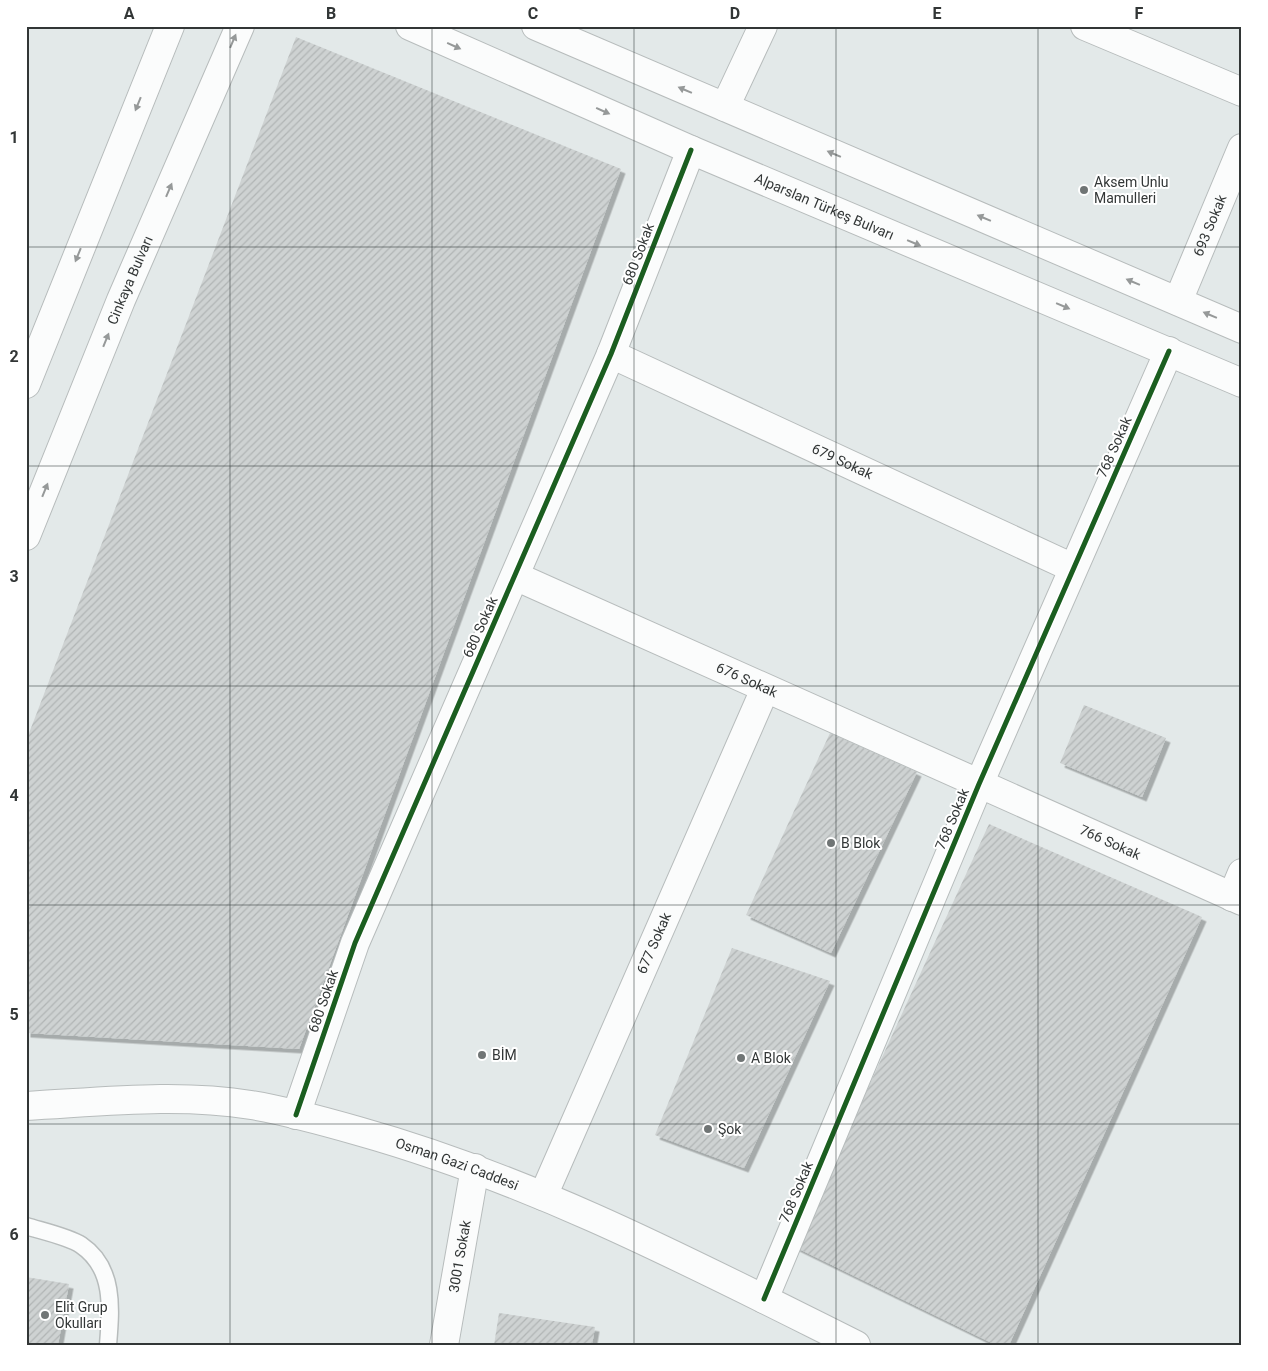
<svg xmlns="http://www.w3.org/2000/svg" width="1268" height="1371" font-family="Roboto,sans-serif">
  <style>
    .building { fill: url(#building-hatch); filter: url(#shadow) }
    .lines { fill: none; stroke-linecap: round; stroke-linejoin: round }
    .service-casing { stroke: #b7bcbc; stroke-width: 19 }
    .minor-casing { stroke: #b7bcbc; stroke-width: 30 }
    .tertiary-casing { stroke: #b7bcbc; stroke-width: 30 }
    .secondary-casing { stroke: #b7bcbc; stroke-width: 30 }
    .primary-casing { stroke: #b7bcbc; stroke-width: 30 }
    .service { stroke: #fbfcfc; stroke-width: 16 }
    .minor { stroke: #fbfcfc; stroke-width: 28 }
    .tertiary { stroke: #fbfcfc; stroke-width: 28 }
    .secondary { stroke: #fbfcfc; stroke-width: 28 }
    .primary { stroke: #fbfcfc; stroke-width: 28 }
    .cycleway-casing { stroke: #fff; stroke-width: 8 }
    .cycleway { stroke: #1b5e20; stroke-width: 5 }
    .oneway { fill: #969999 }
    .grid { fill: none; stroke: #323636; stroke-width: 1; stroke-opacity: 0.55 }
    .poi-dot { fill: #707575; stroke: #fff; stroke-width: 2 }
    .labels { text-anchor: middle; dominant-baseline: central; stroke-width: 4; stroke-linejoin: round; paint-order: stroke }
    .poi-label { font-size: 14px; fill: #323636; stroke: #fff; text-anchor: start }
    .street-label { font-size: 14px; fill: #323636; stroke: #fff }
    .neatline { fill: none; stroke: #323636; stroke-width: 2 }
    .grid-label { font-size: 16px; text-anchor: middle; font-weight: bold; fill: #323636 }
  </style>
  <defs>
    <pattern id="building-hatch" width="6" height="6" patternUnits="userSpaceOnUse" patternTransform="scale(1.25)"><rect width="6" height="6" fill="#ced2d2"/><path d="M-1 1l2-2M0 6l6-6M5 7l2-2" fill="none" stroke="#b1b5b5"/></pattern>
    <filter id="shadow"><feDropShadow dx="4.5" dy="4.5" stdDeviation="0" flood-color="#0004"/></filter>
  </defs>
  <rect width="100%" height="100%" fill="#e3e9e9"/>
  <!-- building -->
  <g class="building">
    <polygon points="296,37 621,169 299,1049 26,1033 26,741"/>
    <polygon points="1084,705 1166,738 1142,797 1060,763"/>
    <polygon points="830,733 917,772 831,953 746,915"/>
    <polygon points="989,824 1202,917 1009,1345 996,1345 795,1247"/>
    <polygon points="732,948 830,981 744,1168 655,1135"/>
    <polygon points="26,1277 69,1284 58,1345 26,1345"/>
    <polygon points="499,1313 595,1327 592,1345 494,1345"/>
  </g>
  <g class="lines">
    <!-- service casing -->
    <g class="service-casing">
      <path id="service" d="M26,1226C42,1231 69,1237 81,1245C115,1268 111,1309 108,1345"/>
    </g>
    <!-- minor casing -->
    <g class="minor-casing">
      <g id="minor">
        <polyline points="1085,26 1242,92"/>
        <polyline points="725,107 763,26"/>
        <path id="s1" d="M1178,301L1242,148"/>
        <path id="s2" d="M611,354L1073,568"/>
        <path id="s3" d="M515,576L1242,901"/>
        <polyline points="1232,897 1242,873"/>
        <polyline points="296,1115 355,943 611,354 691,150"/>
        <path id="s4" d="M543,1196L765,689"/>
        <polyline points="764,1299 979,784 1169,351"/>
        <path id="s5" d="M444,1345L475,1168"/>
      </g>
    </g>
    <!-- tertiary casing -->
    <g class="tertiary-casing">
      <g id="tertiary">
        <path id="s6" d="M26,1106C101,1102 177,1093 251,1105C287,1111 323,1121 358,1131C533,1180 694,1264 856,1345"/>
      </g>
    </g>
    <!-- secondary casing -->
    <g class="secondary-casing">
      <g id="secondary">
        <path id="s7" d="M410,26L691,150L1242,383"/>
        <polyline points="536,26 1242,329"/>
      </g>
    </g>
    <!-- primary casing -->
    <g class="primary-casing">
      <g id="primary">
        <polyline points="26,384 170,26"/>
        <path id="s8" d="M26,536L121,300L240,26"/>
      </g>
    </g>
    <!-- service -->
    <use href="#service" class="service"/>
    <!-- minor -->
    <use href="#minor" class="minor"/>
    <!-- tertiary -->
    <use href="#tertiary" class="tertiary"/>
    <!-- secondary -->
    <use href="#secondary" class="secondary"/>
    <!-- primary -->
    <use href="#primary" class="primary"/>
    <!-- cycleway casing -->
    <g class="cycleway-casing">
      <g id="cycleway">
        <polyline points="296,1115 355,943 611,354 691,150"/>
        <polyline points="764,1299 979,784 1169,351"/>
      </g>
    </g>
    <!-- cycleway -->
    <use href="#cycleway" class="cycleway"/>
  </g>
  <!-- one-way arrows -->
  <defs><path id="oneway-solid" d="M-6-.8H1V-3.2L6.5 0L1 3.2V.8H-6Z" transform="scale(1.25)"/></defs>
  <g class="oneway">
    <use href="#oneway-solid" transform="translate(233 41) rotate(-67)"/>
    <use href="#oneway-solid" transform="translate(454 46) rotate(24)"/>
    <use href="#oneway-solid" transform="translate(685 90) rotate(-157)"/>
    <use href="#oneway-solid" transform="translate(138 104) rotate(112)"/>
    <use href="#oneway-solid" transform="translate(603 111) rotate(24)"/>
    <use href="#oneway-solid" transform="translate(834 154) rotate(-157)"/>
    <use href="#oneway-solid" transform="translate(169 190) rotate(-67)"/>
    <use href="#oneway-solid" transform="translate(984 218) rotate(-157)"/>
    <use href="#oneway-solid" transform="translate(914 243) rotate(23)"/>
    <use href="#oneway-solid" transform="translate(78 255) rotate(112)"/>
    <use href="#oneway-solid" transform="translate(1133 282) rotate(-157)"/>
    <use href="#oneway-solid" transform="translate(1063 306) rotate(23)"/>
    <use href="#oneway-solid" transform="translate(1210 315) rotate(-157)"/>
    <use href="#oneway-solid" transform="translate(106 340) rotate(-68)"/>
    <use href="#oneway-solid" transform="translate(45 490) rotate(-68)"/>
  </g>
  <!-- grid -->
  <path class="grid" d="M230,26V1345M432,26V1345M634,26V1345M836,26V1345M1038,26V1345M26,247H1242M26,466H1242M26,686H1242M26,905H1242M26,1124H1242"/>
  <!-- markers -->
  <g class="poi-dot">
    <circle cx="1084" cy="190" r="5"/>
    <circle cx="831" cy="843" r="5"/>
    <circle cx="482" cy="1055" r="5"/>
    <circle cx="741" cy="1058" r="5"/>
    <circle cx="708" cy="1129" r="5"/>
    <circle cx="45" cy="1315" r="5"/>
  </g>
  <g class="labels">
    <!-- poi labels -->
    <g class="poi-label">
      <text x="1094" y="182">Aksem Unlu<tspan x="1094" dy="16">Mamulleri</tspan></text>
      <text x="841" y="843">B Blok</text>
      <text x="492" y="1055">BİM</text>
      <text x="751" y="1058">A Blok</text>
      <text x="718" y="1129">Şok</text>
      <text x="55" y="1307">Elit Grup<tspan x="55" dy="16">Okulları</tspan></text>
    </g>
    <!-- street labels -->
    <g class="street-label">
      <text stroke="none"><textPath href="#s7" startOffset="452">Alparslan Türkeş Bulvarı</textPath></text>
      <text stroke="none"><textPath href="#s1" startOffset="82">693 Sokak</textPath></text>
      <text transform="translate(638 254) rotate(-69)">680 Sokak</text>
      <text stroke="none"><textPath href="#s8" startOffset="276">Cinkaya Bulvarı</textPath></text>
      <text transform="translate(1114 447) rotate(-66)">768 Sokak</text>
      <text stroke="none"><textPath href="#s2" startOffset="255">679 Sokak</textPath></text>
      <text transform="translate(480 627) rotate(-66)">680 Sokak</text>
      <text stroke="none"><textPath href="#s3" startOffset="254">676 Sokak</textPath></text>
      <text transform="translate(952 819) rotate(-67)">768 Sokak</text>
      <text stroke="none"><textPath href="#s3" startOffset="652">766 Sokak</textPath></text>
      <text stroke="none"><textPath href="#s4" startOffset="276">677 Sokak</textPath></text>
      <text transform="translate(323 1001) rotate(-71)">680 Sokak</text>
      <text stroke="none"><textPath href="#s6" startOffset="440">Osman Gazi Caddesi</textPath></text>
      <text transform="translate(796 1192) rotate(-67)">768 Sokak</text>
      <text stroke="none"><textPath href="#s5" startOffset="90">3001 Sokak</textPath></text>
    </g>
  </g>
  <!-- border -->
  <rect width="1268" height="1371" fill="none" stroke="#ffffff" stroke-width="55"/>
  <rect x="28" y="28" width="1212" height="1316" class="neatline"/>
  <g class="grid-label">
    <text x="129" y="19">A</text>
    <text x="331" y="19">B</text>
    <text x="533" y="19">C</text>
    <text x="735" y="19">D</text>
    <text x="937" y="19">E</text>
    <text x="1139" y="19">F</text>
    <text x="14" y="143">1</text>
    <text x="14" y="362">2</text>
    <text x="14" y="582">3</text>
    <text x="14" y="801">4</text>
    <text x="14" y="1020">5</text>
    <text x="14" y="1240">6</text>
  </g>
</svg>
